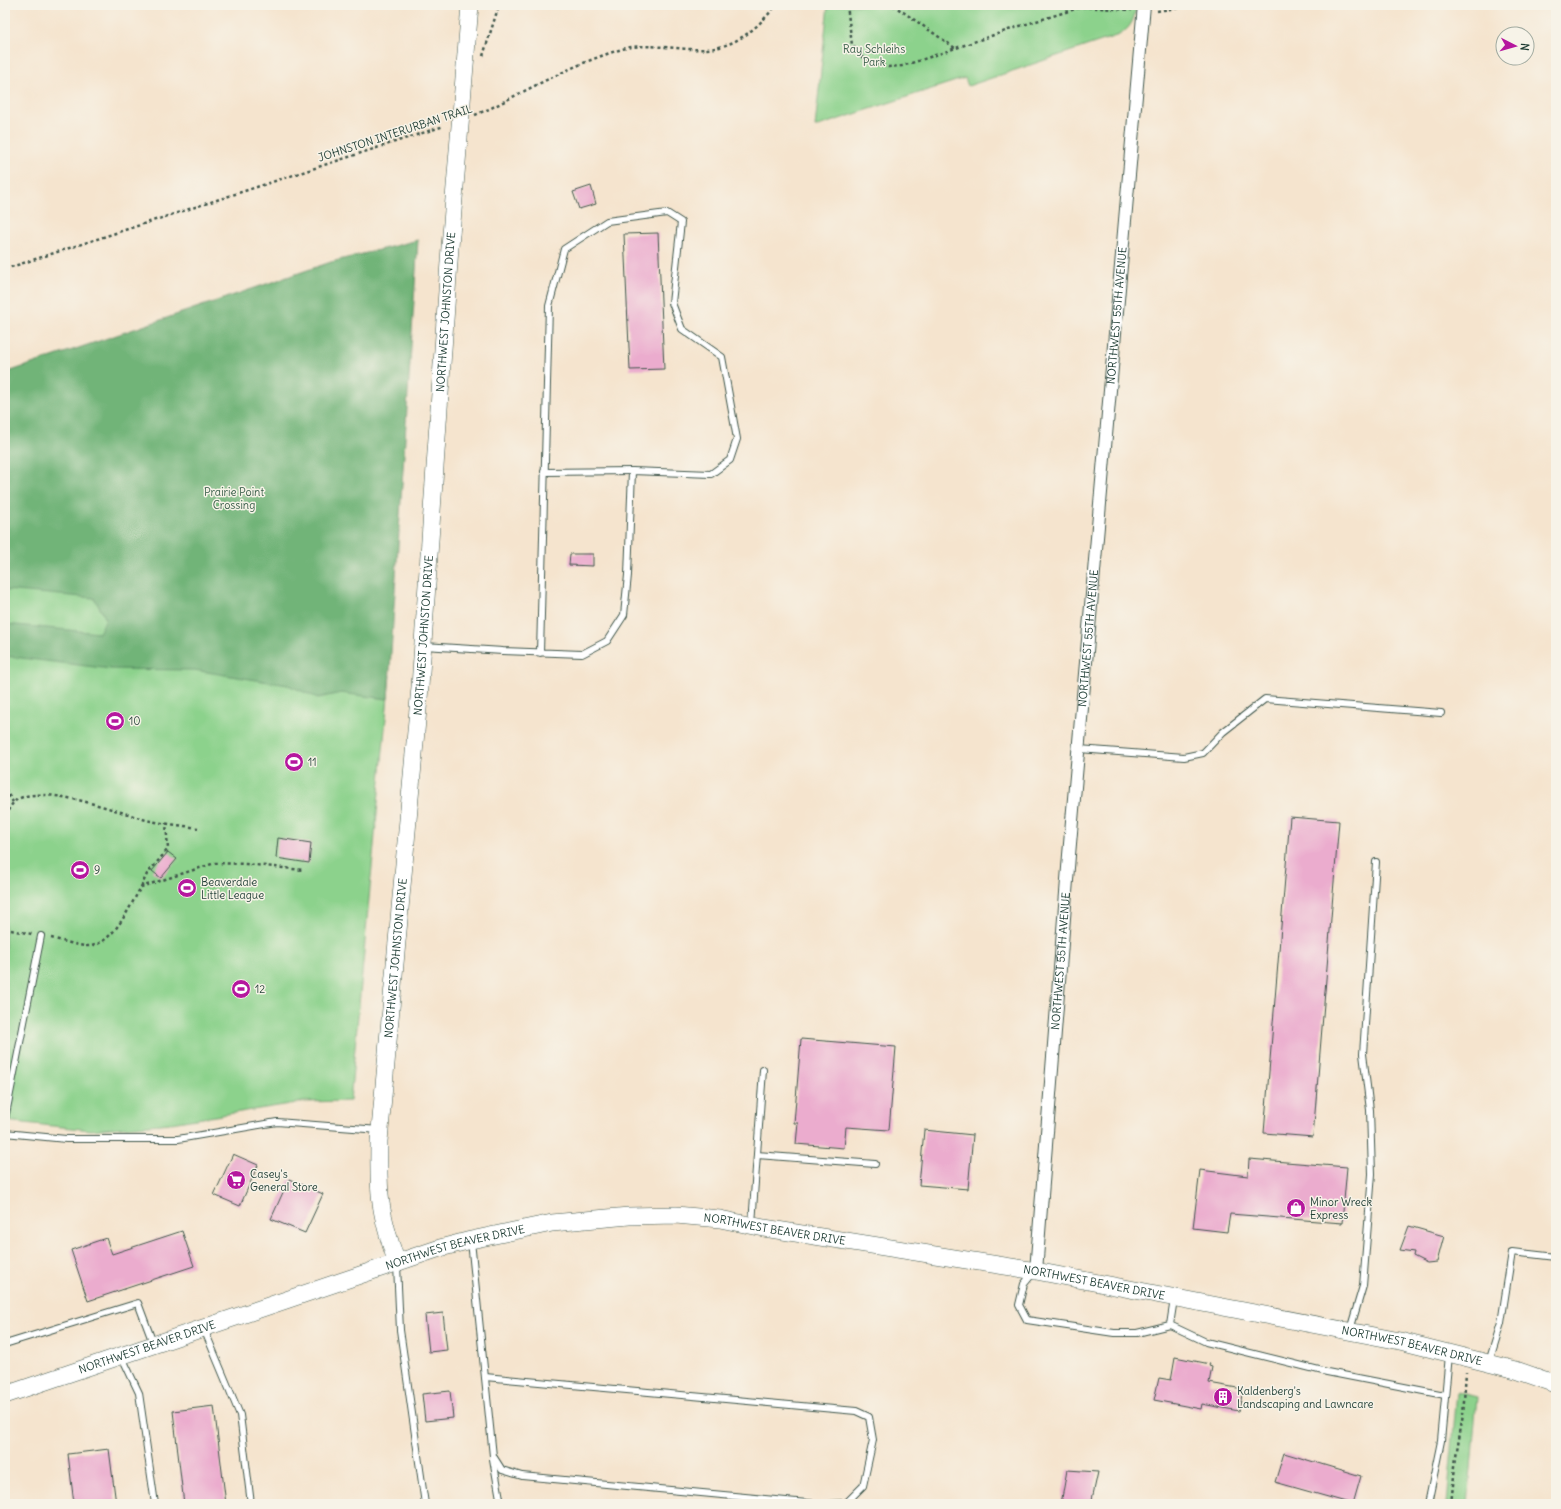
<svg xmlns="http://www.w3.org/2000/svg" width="1561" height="1509" font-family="Delius,sans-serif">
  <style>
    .green { fill: #8cd28c; stroke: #568860 }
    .forest { fill: #71b478; stroke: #487856 }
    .building { fill: #ebacce }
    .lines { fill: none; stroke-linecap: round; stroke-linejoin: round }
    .lane-casing { stroke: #3f564b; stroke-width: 8 }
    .street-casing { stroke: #3f564b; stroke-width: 14 }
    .secondary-casing { stroke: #3f564b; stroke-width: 18 }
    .path { stroke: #3f564b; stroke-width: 2.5; stroke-dasharray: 3 3; stroke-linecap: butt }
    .lane { stroke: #fff; stroke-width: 6 }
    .street { stroke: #fff; stroke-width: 12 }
    .secondary { stroke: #fff; stroke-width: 17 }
    .labels { text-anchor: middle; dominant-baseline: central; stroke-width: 3; stroke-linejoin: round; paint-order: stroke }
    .park-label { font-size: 11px; fill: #355b46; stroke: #f7f3e8 }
    .street-label { font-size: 11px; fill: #1f3d34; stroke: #f7f3e8 }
    .poi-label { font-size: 11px; fill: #1f3d34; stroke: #f7f3e8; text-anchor: start }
  </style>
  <rect width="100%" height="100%" fill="#f7f3e8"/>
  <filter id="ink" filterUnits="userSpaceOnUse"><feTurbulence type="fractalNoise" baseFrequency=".025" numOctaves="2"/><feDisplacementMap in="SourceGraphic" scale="8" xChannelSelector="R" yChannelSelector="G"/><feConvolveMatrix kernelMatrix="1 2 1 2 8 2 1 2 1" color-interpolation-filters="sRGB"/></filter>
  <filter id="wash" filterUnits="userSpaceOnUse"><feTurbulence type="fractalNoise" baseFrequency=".012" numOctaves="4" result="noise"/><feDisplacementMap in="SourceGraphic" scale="16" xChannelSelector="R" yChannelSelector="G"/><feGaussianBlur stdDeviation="0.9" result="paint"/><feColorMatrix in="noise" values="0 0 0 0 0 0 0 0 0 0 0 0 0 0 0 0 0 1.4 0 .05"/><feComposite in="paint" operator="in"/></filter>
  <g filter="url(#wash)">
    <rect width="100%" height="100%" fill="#f5e4ce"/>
    <!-- green -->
    <g class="green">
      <path d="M828,5H1136C1135,19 1131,28 1119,35L968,86L965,78L815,127Z"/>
      <polygon points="5,395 390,675 350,1101 303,1102 171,1123 91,1130 5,1121"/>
      <polygon points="1457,1392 1477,1397 1468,1504 1447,1504"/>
    </g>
    <!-- forest -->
    <polygon class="forest" points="418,240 388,699 341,693 318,698 288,685 194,670 111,669 5,656 5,624 99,633 106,619 94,598 5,590 5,373 331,262"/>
    <g id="blocks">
      <!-- building -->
      <g class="building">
        <polygon points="591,186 596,204 579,209 573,192"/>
        <polygon points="658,233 664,369 630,370 624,234"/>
        <polygon points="570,554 593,554 593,566 569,565"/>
        <polygon points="1290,817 1339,821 1313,1137 1264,1133"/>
        <polygon points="278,838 311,843 309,863 276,858"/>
        <polygon points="168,852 177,859 161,878 152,871"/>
        <polygon points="801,1039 896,1047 889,1130 846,1127 844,1148 796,1144 798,1123 794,1123"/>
        <polygon points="924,1130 973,1135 968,1189 919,1185"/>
        <polygon points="233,1154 258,1165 240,1206 214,1195"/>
        <polygon points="1249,1159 1347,1167 1342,1223 1230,1214 1227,1232 1193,1228 1200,1170 1248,1176"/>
        <polygon points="289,1179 323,1194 305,1233 271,1219"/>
        <polygon points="1409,1226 1444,1236 1437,1262 1427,1263 1413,1256 1414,1252 1400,1250"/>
        <polygon points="182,1231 194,1266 88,1301 71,1250 106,1238 112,1254"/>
        <polygon points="443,1313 447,1350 429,1352 425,1315"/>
        <polygon points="1175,1357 1210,1364 1209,1366 1212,1367 1209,1383 1243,1389 1239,1411 1202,1404 1201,1409 1154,1400 1159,1378 1171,1380"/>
        <polygon points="450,1391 453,1418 425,1421 422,1394"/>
        <polygon points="214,1406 226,1504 184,1504 173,1411"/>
        <polygon points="109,1449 116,1504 74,1504 68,1454"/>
        <polygon points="1284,1453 1361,1476 1353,1504 1275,1482"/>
        <polygon points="1067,1470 1098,1472 1091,1504 1061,1504"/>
      </g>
    </g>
  </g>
  <g filter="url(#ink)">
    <use href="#blocks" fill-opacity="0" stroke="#3f564b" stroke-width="1"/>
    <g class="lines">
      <!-- lane casing -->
      <g class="lane-casing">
        <g id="lane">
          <polyline points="544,472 632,471"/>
          <polyline points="424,646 503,651 582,654 607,641 624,615 628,575 632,471 711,474 730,460 737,439 722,357 682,329 672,303 681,222 667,213 607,221 564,249 549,306 540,653"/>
          <polyline points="1079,749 1184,757 1203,753 1223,732 1265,699 1441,713"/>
          <polyline points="5,1119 41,936"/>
          <polyline points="5,1133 66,1139 178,1139 277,1122 379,1130"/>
          <polyline points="757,1155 875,1164"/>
          <polyline points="752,1224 763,1070"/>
          <polyline points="471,1241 493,1456 502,1470 522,1476 818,1504"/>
          <polyline points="397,1265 400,1330 425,1504"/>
          <polyline points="1033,1273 1024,1284 1019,1305 1027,1320 1114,1333 1137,1333 1170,1325"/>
          <polyline points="1174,1299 1170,1325 1206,1342 1327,1372 1445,1395"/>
          <polyline points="204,1329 240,1415 251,1504"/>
          <polyline points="1350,1330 1363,1286 1372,1174 1370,1110 1363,1054 1376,862"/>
          <polyline points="5,1344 138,1303 153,1343"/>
          <polyline points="122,1357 139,1393 155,1504"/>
          <polyline points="1489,1362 1501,1323 1512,1252 1556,1257"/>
          <polyline points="485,1377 856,1411 869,1417 873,1440 863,1486 846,1503 829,1504"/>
          <polyline points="493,1459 501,1504"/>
          <polyline points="1428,1504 1441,1441 1449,1355"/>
        </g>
      </g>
      <!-- street casing -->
      <g class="street-casing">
        <g id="street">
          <path id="s1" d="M1036,1271L1069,855L1144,5"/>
        </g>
      </g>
      <!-- secondary casing -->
      <g class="secondary-casing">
        <g id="secondary">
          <path id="s2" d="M397,1263C390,1243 384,1224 381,1203C378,1183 379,1162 379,1141L420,687L450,247L470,5"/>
          <path id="s3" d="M5,1395L440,1248L471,1240L552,1223L629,1216L676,1215L720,1219L764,1228L1036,1271L1400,1341L1516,1370L1556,1384"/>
        </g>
      </g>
      <!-- path -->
      <g class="path">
        <polyline points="847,5 852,45 862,57 871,63 888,67 902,66 921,60 1020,26 1082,7 1132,10"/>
        <polyline points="893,5 955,48"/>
        <polyline points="1157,11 1198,5"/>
        <polyline points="483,56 499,5"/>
        <path d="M475,115L489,109C531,88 574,64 619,50C634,45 649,46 664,47C678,48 693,50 707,49C736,47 759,27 776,5"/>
        <polyline points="5,269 444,126"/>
        <polyline points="5,790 13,802"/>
        <path d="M5,816C7,812 10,807 13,803C33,780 120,812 146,820C163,824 181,825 198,828"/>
        <polyline points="141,887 147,874 168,849 166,823"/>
        <polyline points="5,929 32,934"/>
        <path d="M51,938C60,940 81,947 90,946C114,943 130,906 141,887L215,863L246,864L303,870"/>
        <polyline points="1451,1504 1456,1457 1463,1415 1466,1372"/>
      </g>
      <!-- lane -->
      <use href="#lane" class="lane"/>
      <!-- street -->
      <use href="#street" class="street"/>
      <!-- secondary -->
      <use href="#secondary" class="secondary"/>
    </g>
  </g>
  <!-- icons -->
  <defs>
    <g id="stadium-disc" transform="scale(1)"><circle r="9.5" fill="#b5179e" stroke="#f7f3e8"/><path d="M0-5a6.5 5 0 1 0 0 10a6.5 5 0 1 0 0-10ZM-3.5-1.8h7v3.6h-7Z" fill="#fff"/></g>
    <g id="supermarket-disc" transform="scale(1)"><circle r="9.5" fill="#b5179e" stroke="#f7f3e8"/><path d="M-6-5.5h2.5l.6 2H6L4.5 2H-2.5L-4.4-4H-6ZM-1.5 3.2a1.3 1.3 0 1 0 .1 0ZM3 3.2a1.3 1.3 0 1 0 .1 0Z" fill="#fff"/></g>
    <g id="shop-disc" transform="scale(1)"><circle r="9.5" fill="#b5179e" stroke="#f7f3e8"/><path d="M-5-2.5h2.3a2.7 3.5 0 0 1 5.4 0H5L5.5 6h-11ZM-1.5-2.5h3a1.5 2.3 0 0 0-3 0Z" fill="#fff"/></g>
    <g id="building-disc" transform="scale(1)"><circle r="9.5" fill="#b5179e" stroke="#f7f3e8"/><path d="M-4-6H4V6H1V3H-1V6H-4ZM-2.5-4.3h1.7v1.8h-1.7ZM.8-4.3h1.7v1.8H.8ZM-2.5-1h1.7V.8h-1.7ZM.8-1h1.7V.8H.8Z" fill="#fff"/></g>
  </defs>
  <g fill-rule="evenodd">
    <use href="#stadium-disc" x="115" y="721"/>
    <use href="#stadium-disc" x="294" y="762"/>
    <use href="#stadium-disc" x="80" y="870"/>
    <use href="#stadium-disc" x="187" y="888"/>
    <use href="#stadium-disc" x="241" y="989"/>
    <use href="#supermarket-disc" x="236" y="1180"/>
    <use href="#shop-disc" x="1296" y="1208"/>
    <use href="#building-disc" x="1223" y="1397"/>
  </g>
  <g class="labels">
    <!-- park labels -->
    <g class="park-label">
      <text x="874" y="49">Ray Schleihs<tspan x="874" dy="13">Park</tspan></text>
      <text x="234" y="492">Prairie Point<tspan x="234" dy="13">Crossing</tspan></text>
    </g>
    <!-- street labels -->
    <g class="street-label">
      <text transform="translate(395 133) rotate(-18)">JOHNSTON INTERURBAN TRAIL</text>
      <text stroke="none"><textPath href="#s2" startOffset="956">NORTHWEST JOHNSTON DRIVE</textPath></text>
      <text stroke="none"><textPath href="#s1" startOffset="959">NORTHWEST 55TH AVENUE</textPath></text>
      <text stroke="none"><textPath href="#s2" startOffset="632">NORTHWEST JOHNSTON DRIVE</textPath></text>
      <text stroke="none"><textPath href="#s1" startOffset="635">NORTHWEST 55TH AVENUE</textPath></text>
      <text stroke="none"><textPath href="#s2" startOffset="308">NORTHWEST JOHNSTON DRIVE</textPath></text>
      <text stroke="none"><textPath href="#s1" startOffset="311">NORTHWEST 55TH AVENUE</textPath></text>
      <text stroke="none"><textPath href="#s3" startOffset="798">NORTHWEST BEAVER DRIVE</textPath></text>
      <text stroke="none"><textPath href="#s3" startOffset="474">NORTHWEST BEAVER DRIVE</textPath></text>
      <text stroke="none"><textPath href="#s3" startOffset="1122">NORTHWEST BEAVER DRIVE</textPath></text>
      <text stroke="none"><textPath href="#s3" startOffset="1446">NORTHWEST BEAVER DRIVE</textPath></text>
      <text stroke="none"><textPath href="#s3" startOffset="150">NORTHWEST BEAVER DRIVE</textPath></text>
    </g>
    <!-- poi labels -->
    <g class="poi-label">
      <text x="129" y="721">10</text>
      <text x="308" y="762">11</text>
      <text x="94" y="870">9</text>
      <text x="201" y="882">Beaverdale<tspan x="201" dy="13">Little League</tspan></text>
      <text x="255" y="989">12</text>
      <text x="250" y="1174">Casey's<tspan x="250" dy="13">General Store</tspan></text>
      <text x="1310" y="1202">Minor Wreck<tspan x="1310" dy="13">Express</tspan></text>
      <text x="1237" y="1391">Kaldenberg's<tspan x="1237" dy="13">Landscaping and Lawncare</tspan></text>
    </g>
  </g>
  <!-- margin -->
  <rect width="1561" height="1509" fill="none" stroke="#f7f3e8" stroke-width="20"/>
  <!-- north arrow -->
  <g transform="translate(1515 46) rotate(96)"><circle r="19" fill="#f7f3e8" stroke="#a1aaa0"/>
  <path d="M0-3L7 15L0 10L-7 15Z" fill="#b5179e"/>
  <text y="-6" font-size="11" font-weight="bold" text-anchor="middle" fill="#1f3d34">N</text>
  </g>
</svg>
